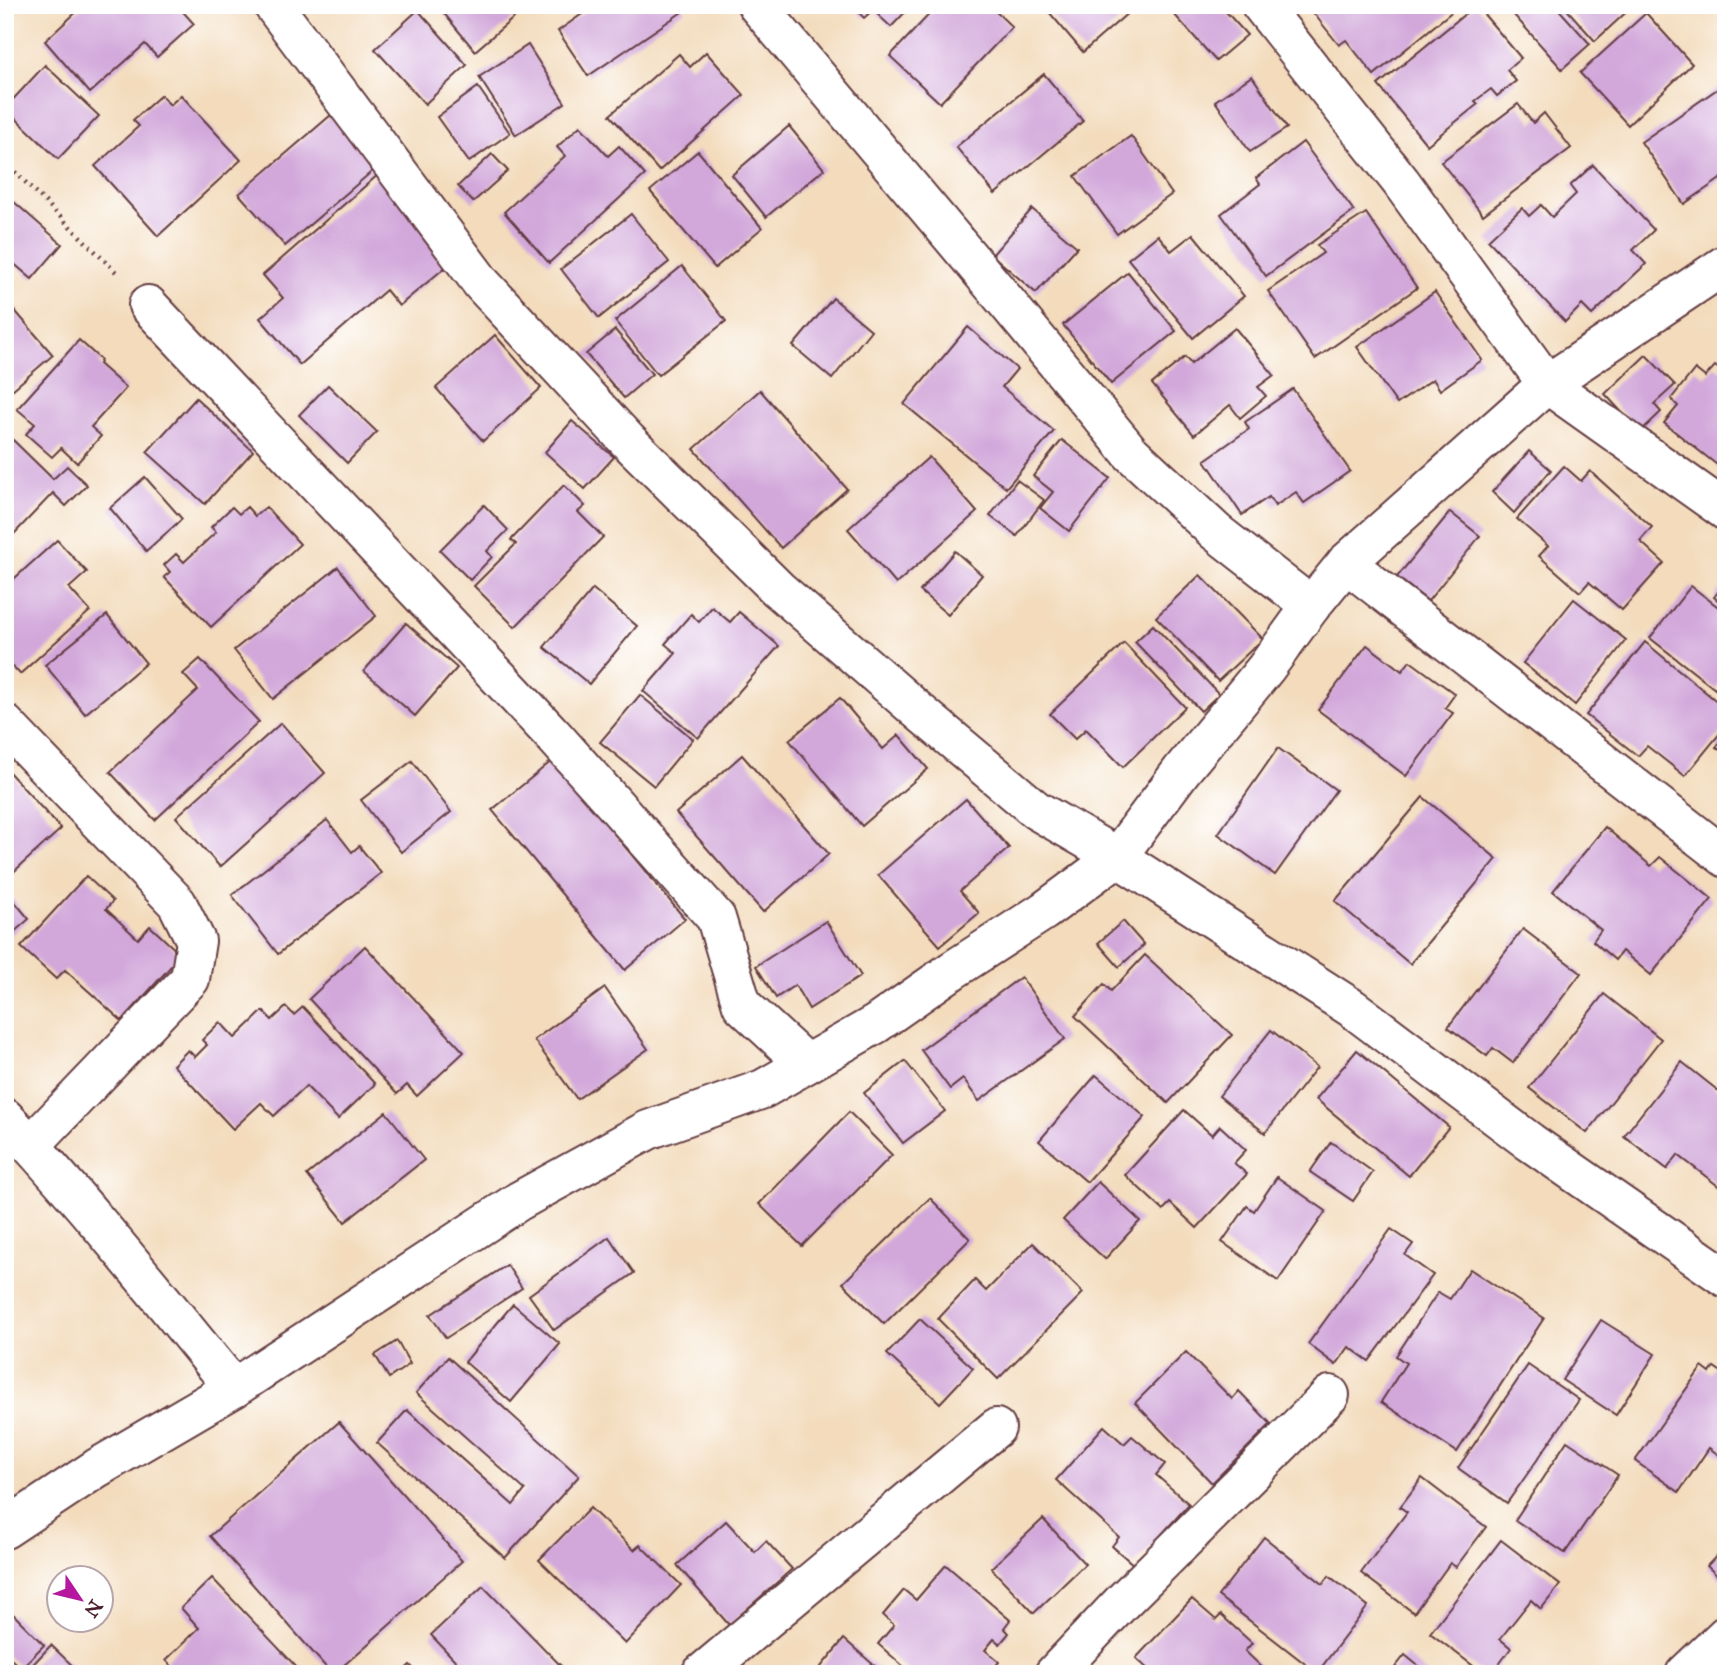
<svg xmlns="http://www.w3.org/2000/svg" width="1731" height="1679" font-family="'IM FELL Great Primer',serif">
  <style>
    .building { fill: #d2a8da }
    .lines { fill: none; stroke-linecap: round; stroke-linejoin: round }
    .minor-casing { stroke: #633b41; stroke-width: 42 }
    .path { stroke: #633b41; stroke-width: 4.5; stroke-dasharray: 2 5; stroke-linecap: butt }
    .minor { stroke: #fff; stroke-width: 38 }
  </style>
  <rect width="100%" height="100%" fill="#fff"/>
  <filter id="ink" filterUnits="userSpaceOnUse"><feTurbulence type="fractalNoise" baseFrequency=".0143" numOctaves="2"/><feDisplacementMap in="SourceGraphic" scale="14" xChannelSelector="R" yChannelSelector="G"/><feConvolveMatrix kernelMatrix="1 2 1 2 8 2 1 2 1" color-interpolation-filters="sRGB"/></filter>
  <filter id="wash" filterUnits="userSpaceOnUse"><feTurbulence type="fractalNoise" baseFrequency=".00686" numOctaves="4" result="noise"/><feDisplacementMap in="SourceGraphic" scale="28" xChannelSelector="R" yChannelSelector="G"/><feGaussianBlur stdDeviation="1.57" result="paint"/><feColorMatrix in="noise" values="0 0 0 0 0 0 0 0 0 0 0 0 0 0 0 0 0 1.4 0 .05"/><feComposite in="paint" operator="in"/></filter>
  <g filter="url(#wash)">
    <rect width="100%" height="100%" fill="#f3dbbc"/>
    <g id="blocks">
      <!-- building -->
      <g class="building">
        <polygon points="84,5 177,5 194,24 157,57 145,44 90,93 45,41"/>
        <polygon points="437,5 509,5 517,15 475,51"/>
        <polygon points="523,5 540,5 528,13"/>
        <polygon points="595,5 682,5 685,10 588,76 558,31"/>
        <polygon points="851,5 912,5 891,27 873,10 864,18"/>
        <polygon points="938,5 989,5 1012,27 940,103 890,56"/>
        <polygon points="1043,5 1137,5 1083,52"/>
        <polygon points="1181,5 1220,5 1247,35 1216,61 1173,13"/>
        <polygon points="1307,5 1460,5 1374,75 1346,40 1339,45"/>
        <polygon points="1476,5 1521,58 1507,70 1516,81 1497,96 1491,89 1475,101 1478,104 1427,145 1378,85"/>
        <polygon points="1505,5 1555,5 1590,44 1562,69"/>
        <polygon points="1563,5 1634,5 1595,41"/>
        <polygon points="418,10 467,65 425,104 375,49"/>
        <polygon points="1646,13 1692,64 1628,125 1580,73"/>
        <polygon points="528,45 565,103 516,135 479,77"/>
        <polygon points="706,52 744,95 659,171 610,115 679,54 690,67"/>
        <polygon points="45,65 99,116 58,159 5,108"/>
        <polygon points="1044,74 1083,121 995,194 956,147"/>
        <polygon points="1252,76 1287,128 1250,152 1215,101"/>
        <polygon points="1726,83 1726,175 1684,204 1641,142"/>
        <polygon points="478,87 510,133 469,162 437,117"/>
        <polygon points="161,95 170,105 181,95 241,160 158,236 95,166 139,126 133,120"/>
        <polygon points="1518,104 1533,123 1544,113 1571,148 1483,215 1441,162"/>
        <polygon points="331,115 376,168 285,246 239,194"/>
        <polygon points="580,126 608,156 619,146 645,175 549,263 504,212 565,156 557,147"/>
        <polygon points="789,126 824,169 766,217 732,175"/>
        <polygon points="1131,136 1172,194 1117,234 1075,176"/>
        <polygon points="1303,142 1354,211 1266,276 1221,214 1260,184 1256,178"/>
        <polygon points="698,151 762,228 715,268 650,191"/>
        <polygon points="492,154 508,171 473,202 458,186"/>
        <polygon points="1593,165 1654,230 1633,250 1646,264 1592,315 1582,305 1565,322 1488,240 1522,208 1529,216 1541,205 1552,217 1576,194 1570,186"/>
        <polygon points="379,174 454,260 399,306 386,290 300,365 260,318 283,298 263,275"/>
        <polygon points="13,201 62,244 32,279 5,256 5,209"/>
        <polygon points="1032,209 1077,247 1036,293 992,255"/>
        <polygon points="1366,213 1417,288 1315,359 1268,291 1323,253 1317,245"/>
        <polygon points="631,214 669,262 599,318 561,269"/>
        <polygon points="1193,234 1244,296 1193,338 1128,259 1158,235 1171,251"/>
        <polygon points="682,266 726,321 658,375 615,321"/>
        <polygon points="1128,272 1176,331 1111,384 1063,325"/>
        <polygon points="1435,292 1482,360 1440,390 1433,379 1397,404 1357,347"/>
        <polygon points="833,298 871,330 832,379 793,346"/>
        <polygon points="5,299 53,355 5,396"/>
        <polygon points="968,327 1017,369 1002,387 1054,431 1006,488 904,404"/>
        <polygon points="1235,328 1274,375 1258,387 1266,396 1240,418 1230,405 1194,435 1152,384 1185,357 1191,364"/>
        <polygon points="615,330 652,374 624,398 586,354"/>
        <polygon points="495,335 541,388 483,441 436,388"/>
        <polygon points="79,340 101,360 99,364 126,388 91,427 101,436 77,463 61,448 52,457 26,434 35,424 17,409"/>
        <polygon points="1646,355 1675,385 1654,404 1661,412 1640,432 1605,394"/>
        <polygon points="1715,366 1726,374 1726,472 1664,423 1678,406 1671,399 1695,369 1705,377"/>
        <polygon points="328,385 377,432 347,463 299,415"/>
        <polygon points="1293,389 1350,471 1304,503 1296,492 1275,506 1269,497 1242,515 1205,460 1249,429 1245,422"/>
        <polygon points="760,390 847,489 781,548 694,449"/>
        <polygon points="196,398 253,451 205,504 147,452"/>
        <polygon points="572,421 614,457 585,489 545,452"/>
        <polygon points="13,440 53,479 67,466 87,485 66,506 53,493 12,536 5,530 5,448"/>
        <polygon points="1062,440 1110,478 1069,531 1040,508 1053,492 1033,476"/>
        <polygon points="1529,451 1551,470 1514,513 1492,492"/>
        <polygon points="929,457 977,512 896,584 848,529"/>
        <polygon points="1564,466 1581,481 1590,471 1652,527 1640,541 1664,563 1622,610 1589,582 1580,592 1539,556 1548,546 1517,519"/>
        <polygon points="145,477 182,519 146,551 110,508"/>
        <polygon points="1017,480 1044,500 1017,536 990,516"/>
        <polygon points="564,485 585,506 578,512 603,537 515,627 474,586 516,544 511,540"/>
        <polygon points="484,505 508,530 487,551 492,557 470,580 440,550"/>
        <polygon points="232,507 239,514 247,507 255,516 266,507 300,544 211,627 164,577 170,572 164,565 176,554 184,562 216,532 211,527"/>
        <polygon points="1450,512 1480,536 1428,601 1397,577"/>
        <polygon points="57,540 87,572 69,588 90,611 20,674 5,658 5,587"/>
        <polygon points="955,551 982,575 948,615 920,591"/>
        <polygon points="338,567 376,616 273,699 234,650"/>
        <polygon points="1200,575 1263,639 1218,681 1156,617"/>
        <polygon points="1726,582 1726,607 1714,597"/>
        <polygon points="1691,586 1726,613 1726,676 1715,689 1650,638"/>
        <polygon points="593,589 637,626 589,684 544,647"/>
        <polygon points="1574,599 1626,640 1575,705 1523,663"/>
        <polygon points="712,607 730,622 739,612 779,646 698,738 643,691 676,653 665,644 691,614 699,622"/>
        <polygon points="107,615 146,663 85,714 45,665"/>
        <polygon points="406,623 457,668 415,716 364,671"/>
        <polygon points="1153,625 1219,694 1201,711 1135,642"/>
        <polygon points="1645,642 1726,709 1726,726 1685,776 1647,746 1638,756 1586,715"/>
        <polygon points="1124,643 1185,707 1123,767 1086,729 1075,739 1050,714"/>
        <polygon points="1367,645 1402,671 1410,661 1455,694 1445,708 1453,713 1406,776 1318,710"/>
        <polygon points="200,659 259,722 155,820 110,772 198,690 183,674"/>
        <polygon points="640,695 693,739 654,786 600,742"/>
        <polygon points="840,698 883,749 899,735 928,769 862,826 789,740"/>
        <polygon points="281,723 325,773 220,867 176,817"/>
        <polygon points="1726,735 1726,755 1716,747"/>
        <polygon points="1278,748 1336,790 1275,875 1218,834"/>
        <polygon points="742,755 829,854 763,912 676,813"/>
        <polygon points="553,760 685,919 625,970 492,810"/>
        <polygon points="412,761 451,812 401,852 361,800"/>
        <polygon points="7,770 61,829 9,876 5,871 5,771"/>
        <polygon points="1423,797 1497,859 1410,964 1335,901"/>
        <polygon points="966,799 1009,848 960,891 979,913 940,946 878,875"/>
        <polygon points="327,820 352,852 359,846 381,873 278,954 232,895"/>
        <polygon points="1605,827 1651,866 1660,857 1712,899 1651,975 1622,951 1615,960 1593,941 1601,930 1553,891"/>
        <polygon points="86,876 113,901 106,909 138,939 150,926 181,955 122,1021 65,970 56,979 21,947"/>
        <polygon points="5,890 29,919 5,940"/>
        <polygon points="826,921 861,976 809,1009 795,985 776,998 756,966"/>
        <polygon points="1123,921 1144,945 1119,967 1098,943"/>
        <polygon points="1523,929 1581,973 1513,1063 1493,1048 1487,1056 1448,1027"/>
        <polygon points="365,946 464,1052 417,1096 407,1085 397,1094 309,999"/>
        <polygon points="1145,955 1232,1035 1168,1103 1075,1016 1104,984 1111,991"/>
        <polygon points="1021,977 1065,1039 979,1101 963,1079 950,1089 921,1050"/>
        <polygon points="605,988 648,1049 577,1099 534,1040"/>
        <polygon points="1604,994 1661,1039 1587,1133 1529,1088"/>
        <polygon points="286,1007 294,1015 303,1007 375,1084 338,1119 306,1086 274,1116 261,1103 233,1129 173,1065 188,1050 195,1057 207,1045 202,1040 220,1022 235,1038 263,1011 272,1020"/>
        <polygon points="1271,1030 1317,1067 1265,1133 1219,1096"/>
        <polygon points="1357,1050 1449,1127 1409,1176 1316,1099"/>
        <polygon points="905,1061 945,1111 903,1143 864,1093"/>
        <polygon points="1682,1062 1726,1097 1726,1192 1678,1155 1667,1169 1624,1136"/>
        <polygon points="1096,1075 1145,1117 1087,1182 1039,1141"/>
        <polygon points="1184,1110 1212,1135 1220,1126 1246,1150 1234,1163 1247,1174 1197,1228 1170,1203 1163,1210 1125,1175"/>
        <polygon points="386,1112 424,1160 345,1222 307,1175"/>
        <polygon points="849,1112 892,1155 802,1246 759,1204"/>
        <polygon points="1331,1142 1373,1172 1353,1201 1310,1172"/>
        <polygon points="1277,1177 1326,1211 1278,1281 1222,1242 1247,1206 1254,1211"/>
        <polygon points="1098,1182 1140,1221 1105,1259 1063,1220"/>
        <polygon points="930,1198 970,1239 884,1324 843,1283"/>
        <polygon points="1391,1229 1413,1244 1405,1255 1433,1275 1369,1361 1349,1347 1336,1365 1308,1344"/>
        <polygon points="609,1237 634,1273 554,1330 529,1295"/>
        <polygon points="1033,1243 1083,1293 998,1379 938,1319 975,1280 986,1291"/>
        <polygon points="507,1265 522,1288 446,1338 430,1315"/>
        <polygon points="1470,1269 1544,1318 1457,1452 1381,1402 1406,1363 1396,1356 1438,1292 1450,1299"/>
        <polygon points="513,1304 560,1344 511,1402 465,1362"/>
        <polygon points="920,1319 973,1368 940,1403 887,1354"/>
        <polygon points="1601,1320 1655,1354 1616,1415 1562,1380"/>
        <polygon points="397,1341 410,1364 389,1378 375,1355"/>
        <polygon points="1186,1352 1232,1399 1239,1391 1271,1424 1212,1483 1135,1403"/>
        <polygon points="448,1357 579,1476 505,1558 377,1443 407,1410 513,1505 525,1490 416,1393"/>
        <polygon points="1528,1365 1579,1400 1507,1503 1458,1468"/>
        <polygon points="1702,1367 1710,1373 1714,1367 1726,1375 1726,1460 1709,1448 1679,1492 1635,1461"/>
        <polygon points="339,1422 462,1561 334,1674 332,1674 210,1536"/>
        <polygon points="1104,1426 1124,1444 1132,1436 1165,1464 1156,1475 1189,1504 1134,1565 1112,1546 1119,1537 1056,1480"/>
        <polygon points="1567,1441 1618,1475 1565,1553 1515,1520"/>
        <polygon points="1422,1478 1486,1527 1456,1567 1450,1563 1414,1613 1361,1573 1407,1512 1400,1507"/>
        <polygon points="590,1508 634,1550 640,1545 681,1585 625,1644 539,1560"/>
        <polygon points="1043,1519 1085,1564 1034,1613 991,1568"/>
        <polygon points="726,1521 755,1552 766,1541 792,1569 729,1625 677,1565"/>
        <polygon points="1264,1537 1323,1584 1329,1576 1368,1606 1317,1673 1218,1596"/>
        <polygon points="1501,1540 1560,1585 1541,1609 1531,1600 1500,1639 1511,1648 1492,1674 1484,1674 1430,1633"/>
        <polygon points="1726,1546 1726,1584 1707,1566"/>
        <polygon points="946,1565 1010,1620 1004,1628 1009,1633 1000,1644 994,1639 985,1650 999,1662 988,1674 912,1674 878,1644 894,1625 883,1615 904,1590 916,1600"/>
        <polygon points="212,1578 303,1674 179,1674 166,1660 199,1628 181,1608"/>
        <polygon points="483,1586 565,1670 561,1674 468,1674 431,1635"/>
        <polygon points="1192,1599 1216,1620 1221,1615 1252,1643 1245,1651 1269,1674 1153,1674 1136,1658"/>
        <polygon points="13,1614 44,1645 21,1668 5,1654 5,1621"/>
        <polygon points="844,1639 884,1674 815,1674"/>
        <polygon points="51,1645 81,1674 24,1674"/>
        <polygon points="1405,1655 1428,1674 1390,1674"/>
        <polygon points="410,1665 418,1674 400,1674"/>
      </g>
    </g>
  </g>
  <g filter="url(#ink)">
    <use href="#blocks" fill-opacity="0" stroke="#633b41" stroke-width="2"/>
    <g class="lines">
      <!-- minor casing -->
      <g class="minor-casing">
        <g id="minor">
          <polyline points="273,5 482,284 628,441 778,589 916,709 1036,810 1117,857 1352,1008 1530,1142 1726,1278"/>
          <polyline points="757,5 994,287 1131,453 1216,532 1311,606"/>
          <polyline points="1261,5 1401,182 1547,384 1726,511"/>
          <polyline points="148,305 553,735 716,918 742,1005 806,1064"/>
          <polyline points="1346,563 1726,858"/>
          <polyline points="5,724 177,903 196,941 190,979 31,1145"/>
          <path d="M5,1118C86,1204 159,1297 234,1388L97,1468L5,1529"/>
          <polyline points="234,1388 519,1201 648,1130 763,1089 876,1024 953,970 1044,911 1117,857 1182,770 1266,668 1311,606 1346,563 1547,384 1726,264"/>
          <polyline points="701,1674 996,1428"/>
          <polyline points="1054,1674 1123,1601 1330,1395"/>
          <polyline points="1685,1674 1726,1635"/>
        </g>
      </g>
      <!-- path -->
      <polyline class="path" points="5,162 118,274"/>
      <!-- minor -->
      <use href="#minor" class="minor"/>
    </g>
  </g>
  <!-- margin -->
  <rect width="1731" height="1679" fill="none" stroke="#fff" stroke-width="28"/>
  <!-- north arrow -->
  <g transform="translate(80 1599) rotate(125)"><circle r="33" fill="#ffffff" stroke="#b7a5aa" stroke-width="2"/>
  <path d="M0-5L12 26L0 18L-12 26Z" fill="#b5179e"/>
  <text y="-10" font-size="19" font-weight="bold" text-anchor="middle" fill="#4a1f2b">N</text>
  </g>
</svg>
